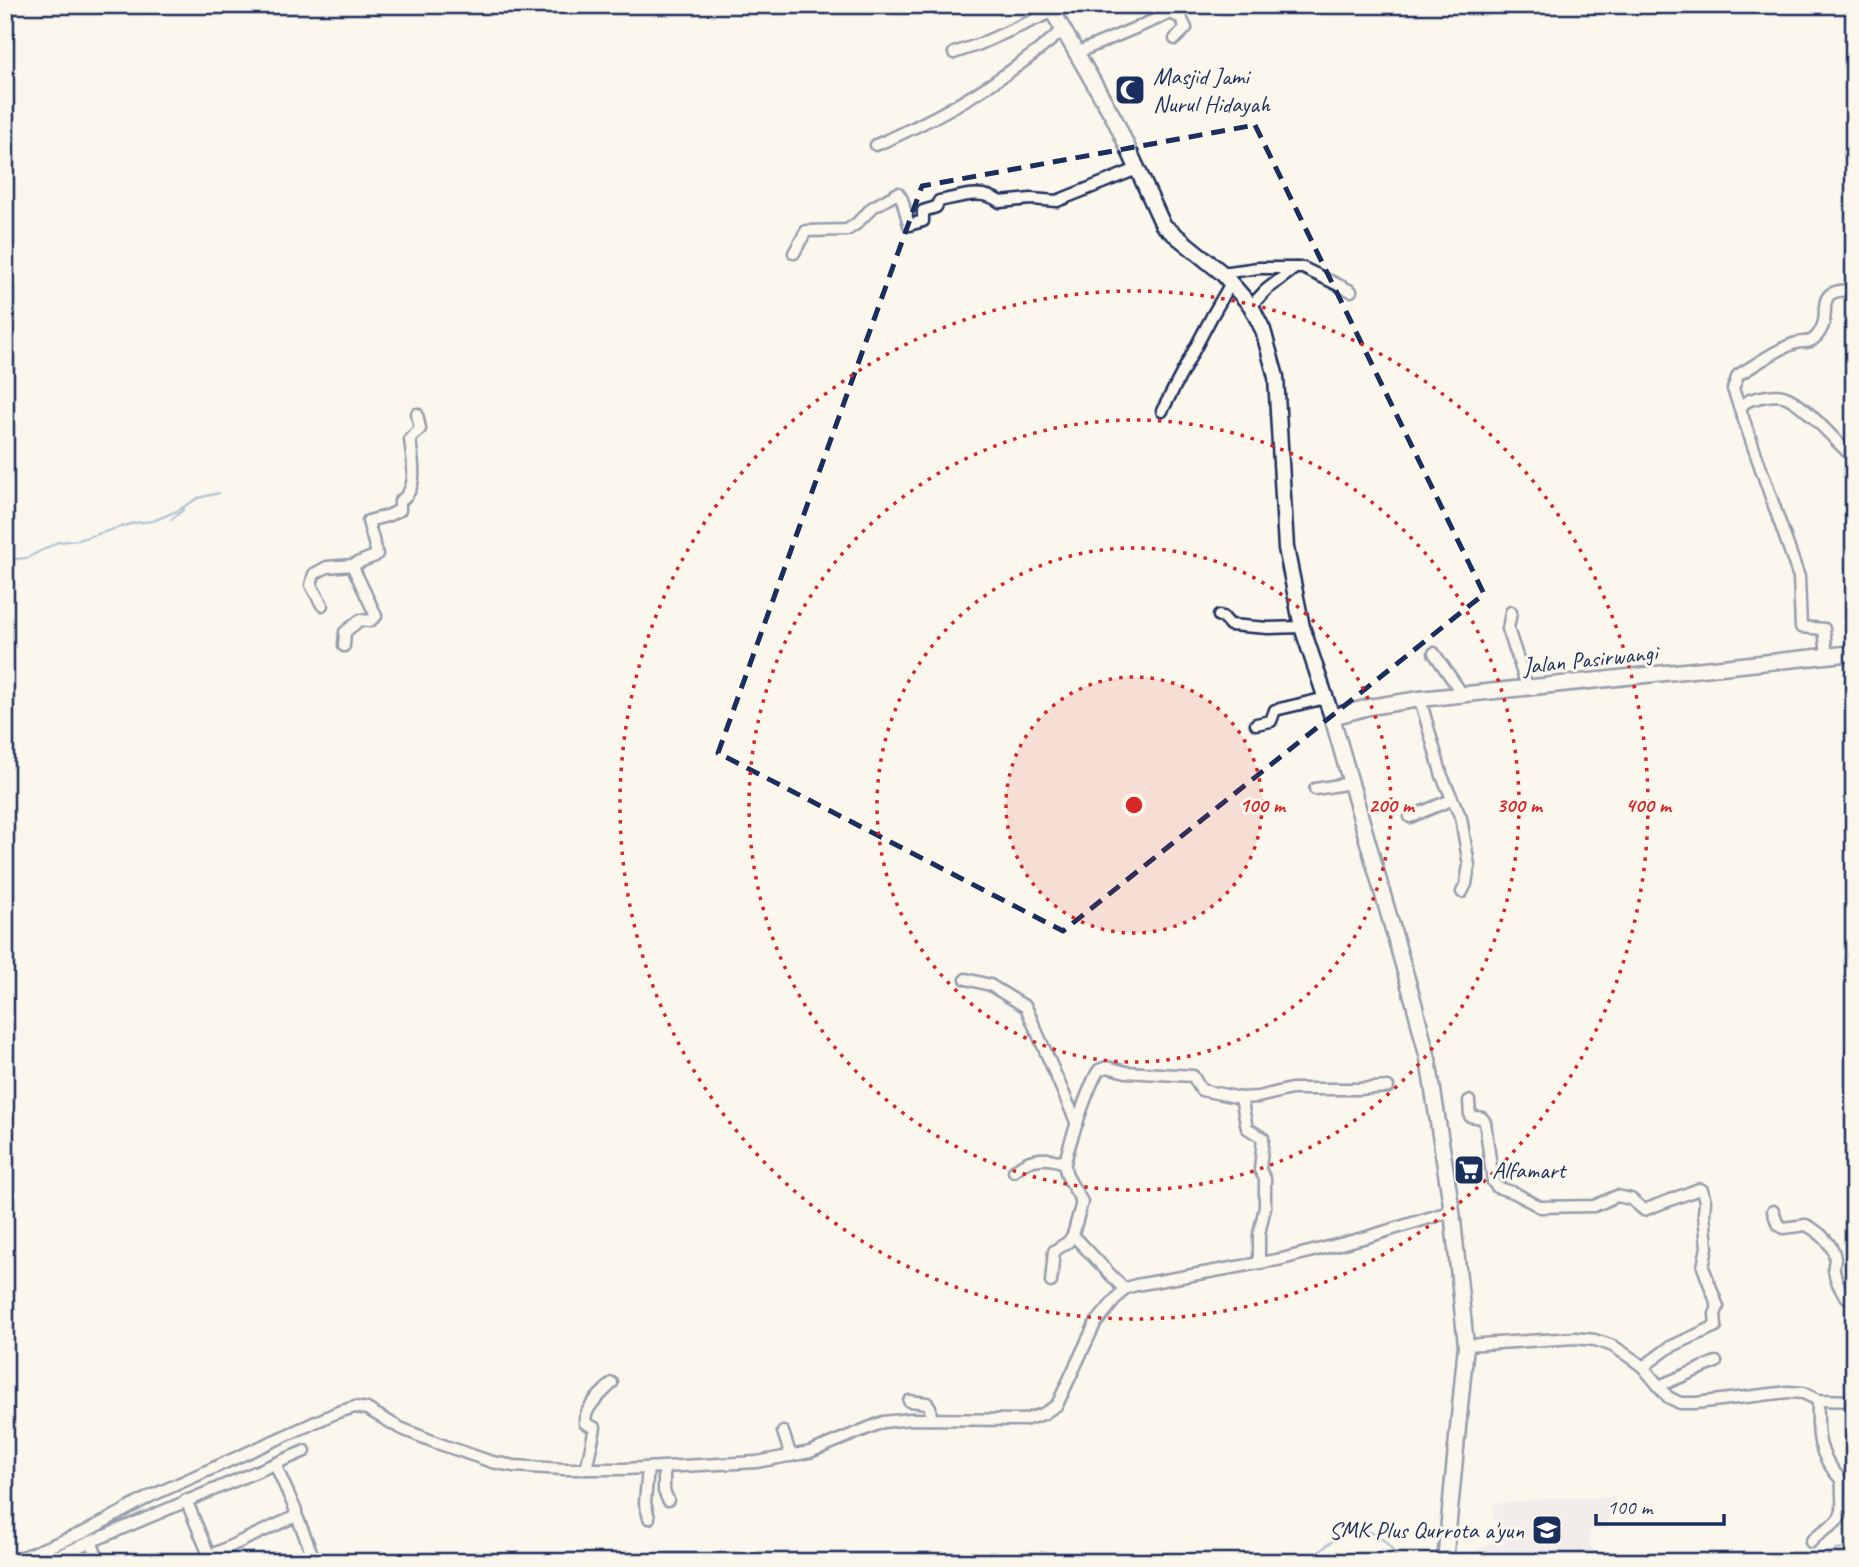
<svg xmlns="http://www.w3.org/2000/svg" width="1859" height="1567" font-family="Caveat,sans-serif">
  <style>
    .built { fill: #e7e0e7 }
    .lines { fill: none; stroke-linecap: round; stroke-linejoin: round }
    .stream { stroke: #6990bc; stroke-width: 2.5 }
    .street-casing { stroke: #1b2f5e; stroke-width: 15 }
    .secondary-casing { stroke: #1b2f5e; stroke-width: 19 }
    .street { stroke: #fbf7ec; stroke-width: 10 }
    .secondary { stroke: #fbf7ec; stroke-width: 14 }
    .marked { fill: none; stroke: #1b2f5e; stroke-width: 5; stroke-dasharray: 14 9; stroke-linejoin: round }
    .ring { fill: none; stroke: #d62828; stroke-width: 3.5; stroke-dasharray: 3.5 7 }
    .labels { text-anchor: middle; dominant-baseline: central; stroke-width: 6; stroke-linejoin: round; paint-order: stroke }
    .poi-label { font-size: 24px; fill: #1b2f5e; stroke: #fbf7ec; text-anchor: start }
    .street-label { font-size: 24px; fill: #1b2f5e; stroke: #fbf7ec }
    .centre { fill: #d62828; stroke: #fbf7ec; stroke-width: 3.5 }
    .ring-label { font-size: 21px; text-anchor: middle; font-weight: bold; fill: #d62828; stroke: #fbf7ec; stroke-width: 6; stroke-linejoin: round; paint-order: stroke }
  </style>
  <rect width="100%" height="100%" fill="#fbf7ec"/>
  <filter id="ink" filterUnits="userSpaceOnUse"><feTurbulence type="fractalNoise" baseFrequency=".0143" numOctaves="2"/><feDisplacementMap in="SourceGraphic" scale="14" xChannelSelector="R" yChannelSelector="G"/><feConvolveMatrix kernelMatrix="1 2 1 2 8 2 1 2 1" color-interpolation-filters="sRGB"/></filter>
  <g filter="url(#ink)">
    <!-- built -->
    <polygon class="built" points="1614,1497 1614,1517 1609,1518 1608,1528 1590,1531 1590,1545 1601,1562 1480,1562 1476,1551 1496,1540 1493,1504 1553,1498"/>
    <g class="lines">
      <!-- stream -->
      <g class="stream">
        <polyline points="171,520 184,509"/>
        <polyline points="5,560 27,558 58,542 78,540 134,523 153,521 177,511 198,498 219,493"/>
        <path d="M1311,1562C1327,1541 1358,1518 1382,1539C1390,1546 1395,1551 1396,1562"/>
        <polyline points="1818,1562 1836,1550 1854,1547"/>
      </g>
      <!-- street casing -->
      <g class="street-casing">
        <g id="street">
          <polyline points="873,7 876,5"/>
          <polyline points="1171,13 1181,18 1186,28 1175,39"/>
          <polyline points="954,53 980,44 1052,12"/>
          <polyline points="1076,53 1171,13 1167,5"/>
          <path d="M876,145C944,116 1006,79 1062,31"/>
          <path d="M794,253L806,231L847,230L856,224L873,207L898,193L902,199L909,225L923,221V211L936,207L939,201C960,197 982,188 1000,202L1031,199L1057,201L1137,169"/>
          <polyline points="1222,273 1258,268 1303,268 1351,291"/>
          <polyline points="1251,306 1266,290 1295,268"/>
          <path d="M1741,407C1746,400 1753,399 1761,397C1768,396 1775,394 1783,396C1803,401 1836,443 1854,458"/>
          <polyline points="1162,411 1212,316 1231,283"/>
          <path d="M322,605L311,585L314,574L327,567L352,565L375,556L377,554L368,521L387,516L400,510V501C420,489 412,459 410,439L420,429L417,414"/>
          <polyline points="1511,612 1508,629 1528,689"/>
          <polyline points="1219,616 1223,617 1230,625 1268,628 1302,627"/>
          <polyline points="344,646 345,632 360,620 370,621 376,616 352,565"/>
          <polyline points="1434,653 1463,695"/>
          <path d="M1827,656L1824,629L1801,627L1799,577L1733,389L1738,375C1754,366 1778,348 1796,343C1804,341 1809,344 1816,337C1837,314 1807,289 1854,290"/>
          <polyline points="1420,699 1442,776 1461,818 1469,865 1466,884 1462,892"/>
          <polyline points="1256,724 1271,721 1275,710 1326,698"/>
          <polyline points="1315,789 1351,783"/>
          <polyline points="1410,817 1451,800"/>
          <polyline points="966,979 990,985 1026,1007 1077,1124"/>
          <polyline points="1241,1098 1247,1128 1263,1138 1260,1170 1265,1179 1265,1207 1259,1234 1259,1263"/>
          <polyline points="1469,1101 1470,1116 1482,1118 1485,1122 1493,1182 1497,1187 1515,1193 1540,1207 1594,1206 1617,1196 1631,1199 1644,1210 1699,1189 1702,1190 1705,1201 1704,1214 1707,1247 1703,1267 1718,1307 1715,1314 1716,1326 1670,1347 1643,1367"/>
          <path d="M1014,1171C1029,1157 1046,1156 1064,1163"/>
          <path d="M1773,1211L1777,1223L1783,1228L1806,1225C1818,1231 1833,1243 1835,1258C1835,1262 1833,1266 1834,1270C1836,1283 1843,1296 1854,1303"/>
          <polyline points="1051,1282 1054,1251 1068,1242 1073,1235"/>
          <path d="M1124,1289L1073,1235L1082,1202C1077,1191 1067,1181 1065,1168C1063,1158 1091,1080 1099,1070L1107,1067L1126,1072L1193,1076L1201,1090L1241,1098L1258,1097L1291,1089H1358L1388,1087"/>
          <polyline points="1466,1345 1575,1338 1595,1340 1613,1346 1634,1360 1643,1367 1668,1397 1680,1403 1696,1403 1788,1392 1803,1393 1818,1400 1854,1401"/>
          <polyline points="1659,1386 1716,1362"/>
          <polyline points="909,1401 927,1403 930,1407 931,1419"/>
          <polyline points="783,1432 791,1456"/>
          <polyline points="648,1468 645,1503 649,1518"/>
          <polyline points="664,1468 664,1491 668,1500"/>
          <path d="M586,1469L595,1428L585,1423C584,1407 601,1395 612,1383"/>
          <polyline points="186,1500 209,1555"/>
          <polyline points="296,1514 315,1561"/>
          <polyline points="91,1542 100,1562"/>
          <path d="M1811,1542C1819,1530 1840,1526 1842,1510C1843,1500 1841,1491 1842,1481C1817,1454 1817,1435 1818,1400"/>
          <polyline points="10,1562 85,1532 151,1496 338,1412 355,1407 367,1409 400,1428 437,1443 492,1462 514,1466 563,1469 625,1469 757,1462 810,1452 883,1422 911,1419 1024,1420 1043,1414 1057,1405 1095,1324 1124,1289 1136,1285 1282,1259 1367,1237 1452,1211"/>
          <polyline points="43,1562 305,1451"/>
          <polyline points="196,1562 294,1517 296,1511 275,1464"/>
        </g>
      </g>
      <!-- secondary casing -->
      <g class="secondary-casing">
        <g id="secondary">
          <polyline points="1049,5 1115,120 1163,225 1222,273 1251,306 1263,330 1276,377 1286,548 1302,627 1332,717 1414,1003 1428,1059 1452,1211 1466,1345 1445,1562"/>
          <polyline points="1332,717 1369,707 1420,699 1854,653"/>
        </g>
      </g>
      <!-- street -->
      <use href="#street" class="street"/>
      <!-- secondary -->
      <use href="#secondary" class="secondary"/>
    </g>
  </g>
  <!-- marked area -->
  <path d="M0 0H1859V1567H0ZM1255,125L1484,594L1063,931L718,753L922,186Z" fill="#fbf7ec" fill-opacity=".55" fill-rule="evenodd"/>
  <path class="marked" d="M1255,125L1484,594L1063,931L718,753L922,186Z"/>
  <!-- distance rings -->
  <circle cx="1134" cy="805" r="128" fill="#d62828" fill-opacity=".12"/>
  <g class="ring">
    <circle cx="1134" cy="805" r="128"/>
    <circle cx="1134" cy="805" r="257"/>
    <circle cx="1134" cy="805" r="385"/>
    <circle cx="1134" cy="805" r="514"/>
  </g>
  <!-- icons -->
  <defs>
    <g id="mosque-square" transform="scale(1.575)"><rect x="-9" y="-9" width="18" height="18" rx="4" fill="#1b2f5e" stroke="#fbf7ec"/><path d="M3.5-4.9A6 6 0 1 0 3.5 4.9A5 5 0 1 1 3.5-4.9Z" fill="#fff"/></g>
    <g id="supermarket-square" transform="scale(1.575)"><rect x="-9" y="-9" width="18" height="18" rx="4" fill="#1b2f5e" stroke="#fbf7ec"/><path d="M-6-5.5h2.5l.6 2H6L4.5 2H-2.5L-4.4-4H-6ZM-1.5 3.2a1.3 1.3 0 1 0 .1 0ZM3 3.2a1.3 1.3 0 1 0 .1 0Z" fill="#fff"/></g>
    <g id="school-square" transform="scale(1.575)"><rect x="-9" y="-9" width="18" height="18" rx="4" fill="#1b2f5e" stroke="#fbf7ec"/><path d="M0-5L7-2L0 1L-7-2ZM-4 1L0 2.5L4 1V4Q0 6-4 4Z" fill="#fff"/></g>
  </defs>
  <g fill-rule="evenodd">
    <use href="#mosque-square" x="1130" y="90"/>
    <use href="#supermarket-square" x="1469" y="1170"/>
    <use href="#school-square" x="1547" y="1530"/>
  </g>
  <g class="labels">
    <!-- poi labels -->
    <g class="poi-label">
      <text x="1153" y="76">Masjid Jami<tspan x="1153" dy="28">Nurul Hidayah</tspan></text>
      <text x="1492" y="1170">Alfamart</text>
      <text x="1524" y="1530" text-anchor="end">SMK Plus Qurrota a'yun</text>
    </g>
    <!-- street labels -->
    <g class="street-label">
      <text transform="translate(1590 659) rotate(-6)">Jalan Pasirwangi</text>
    </g>
  </g>
  <circle cx="1134" cy="805" r="10" class="centre"/>
  <g class="ring-label">
    <text x="1262" y="812">100 m</text>
    <text x="1391" y="812">200 m</text>
    <text x="1519" y="812">300 m</text>
    <text x="1648" y="812">400 m</text>
  </g>
  <!-- margin -->
  <rect width="1859" height="1567" fill="none" stroke="#fbf7ec" stroke-width="28"/>
  <rect x="14" y="14" width="1831" height="1539" fill="none" stroke="#1b2f5e" stroke-width="2.5" filter="url(#ink)"/>
  <!-- scale -->
  <path d="M1596 1514v10h128v-10" fill="none" stroke="#1b2f5e" stroke-width="3.5"/>
  <text x="1607" y="1514" font-size="21" fill="#1b2f5e" stroke="#fbf7ec" stroke-width="5" paint-order="stroke">100 m</text>
</svg>
